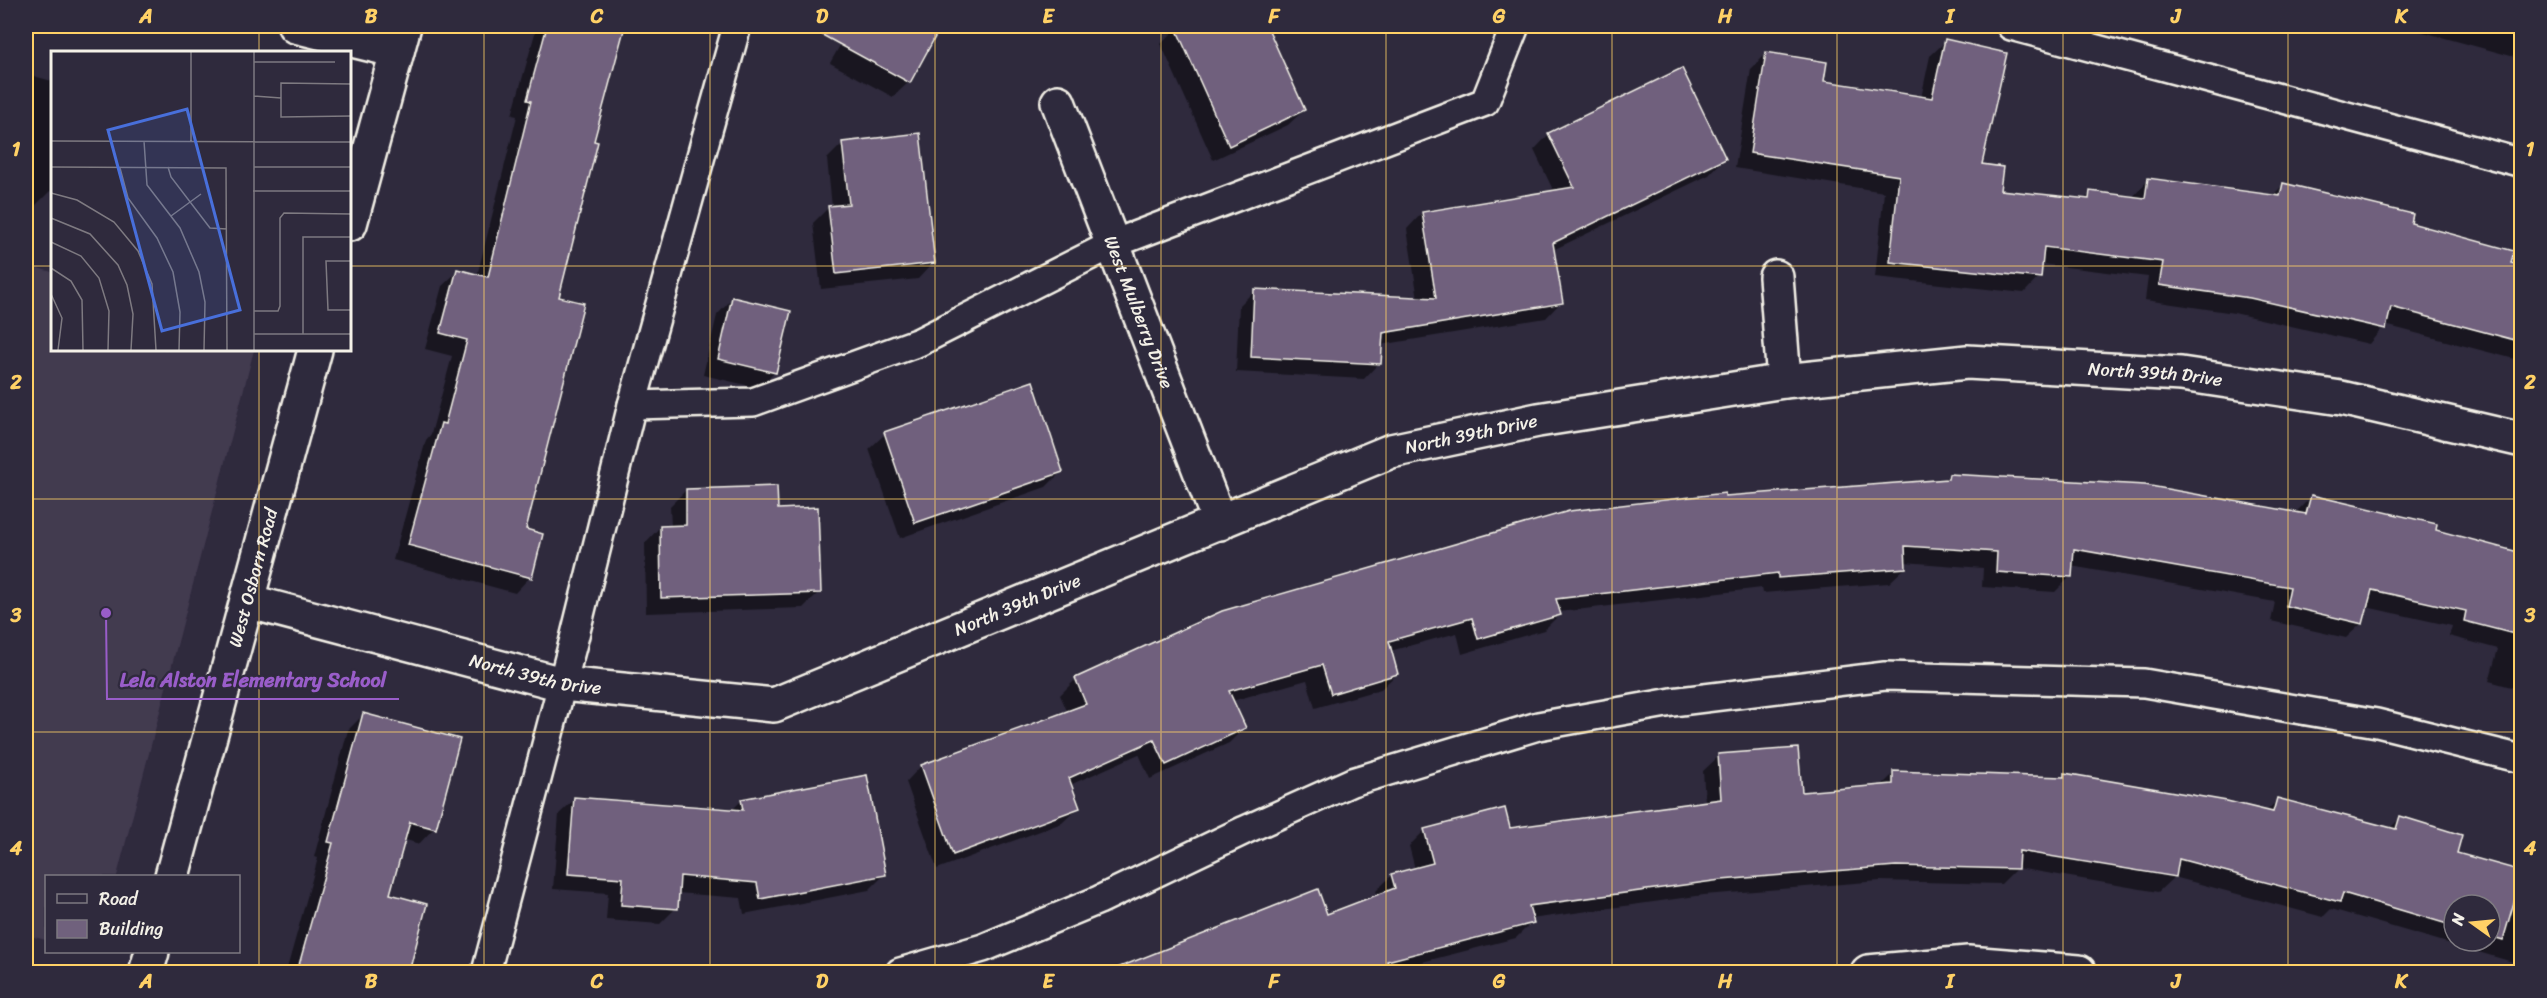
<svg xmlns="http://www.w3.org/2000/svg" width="2547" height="998" font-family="Sriracha,sans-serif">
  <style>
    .built { fill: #423a50 }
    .shadow { fill: #0007; fill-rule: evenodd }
    .building { fill: #70617d; stroke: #f4f1e8; stroke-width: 1.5 }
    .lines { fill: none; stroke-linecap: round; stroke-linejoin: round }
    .lane-casing { stroke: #f4f1e8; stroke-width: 32 }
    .street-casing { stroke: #f4f1e8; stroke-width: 38 }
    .secondary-casing { stroke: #f4f1e8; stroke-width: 38 }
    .lane { stroke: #2f2a3d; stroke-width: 27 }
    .street { stroke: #2f2a3d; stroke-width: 33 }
    .secondary { stroke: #2f2a3d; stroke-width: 33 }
    .grid { fill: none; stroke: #ffd166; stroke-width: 1.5; stroke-opacity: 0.55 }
    .labels { text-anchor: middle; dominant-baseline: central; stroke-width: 4.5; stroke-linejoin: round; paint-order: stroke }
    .street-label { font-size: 18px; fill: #f4f1e8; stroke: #2f2a3d }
    .inset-road { fill: none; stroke: #7e7a81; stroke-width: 1.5 }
    .view { fill: #486fdb; fill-opacity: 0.15; stroke: #486fdb; stroke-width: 3 }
    .inset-edge { fill: none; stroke: #f4f1e8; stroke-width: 3 }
    .leader { fill: none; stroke: #995dc9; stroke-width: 2 }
    .callout-dot { fill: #995dc9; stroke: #2f2a3d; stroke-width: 2 }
    .callout-label { font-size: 20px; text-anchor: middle; font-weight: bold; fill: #995dc9; stroke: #2f2a3d; stroke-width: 4.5; stroke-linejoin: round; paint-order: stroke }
    .neatline { fill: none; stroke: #ffd166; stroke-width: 2 }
    .grid-label { font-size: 20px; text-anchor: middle; font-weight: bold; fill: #ffd166 }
  </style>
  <rect width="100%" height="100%" fill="#2f2a3d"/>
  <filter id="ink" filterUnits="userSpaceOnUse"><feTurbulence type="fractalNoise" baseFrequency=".0167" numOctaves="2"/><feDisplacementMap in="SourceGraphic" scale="12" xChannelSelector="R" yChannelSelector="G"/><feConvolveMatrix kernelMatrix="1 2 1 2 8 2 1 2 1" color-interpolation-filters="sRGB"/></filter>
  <g filter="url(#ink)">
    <!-- built -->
    <polygon class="built" points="26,265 52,272 52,350 254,350 117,876 46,876 46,940 26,935"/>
    <!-- shadow -->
    <g class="shadow">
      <polygon points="537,26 623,26 592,142 558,298 524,530 530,577 515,593 393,560 426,440 431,434 452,356 425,349 442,286 458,271 477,276 517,116 512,115"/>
      <polygon points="851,26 940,26 909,82 893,97 830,63"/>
      <polygon points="1183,26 1265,26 1304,110 1288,125 1213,160 1161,44 1177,28"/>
      <polygon points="2401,26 2522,26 2522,59"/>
      <polygon points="1946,41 1980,166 1998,191 2084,200 2091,193 2132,198 2148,180 2272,196 2283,185 2409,224 2522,268 2522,361 2385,325 2369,344 2234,313 2145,300 2148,277 2041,264 2039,277 2024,293 1875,277 1884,192 1735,168 1751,69 1767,53 1822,83 1921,98 1930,56"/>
      <polygon points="26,74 52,81 52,192 50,191 33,208 26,206"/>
      <polygon points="1549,134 1724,159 1709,175 1553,250 1561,302 1546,318 1380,345 1379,363 1364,379 1236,372 1239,306 1255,290 1418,299 1407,229 1422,213 1554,192 1534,150"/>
      <polygon points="843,143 933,263 918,279 821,289 813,223 829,207 832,207 827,159"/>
      <polygon points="732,299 775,372 759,388 703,375 717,315"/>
      <polygon points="885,434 1062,471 1046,487 900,538 869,449"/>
      <polygon points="1949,475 2296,512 2311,497 2522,554 2522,690 2489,681 2498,649 2449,636 2452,626 2366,607 2362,623 2346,638 2271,621 2275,602 2071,566 2071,576 2055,592 1982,587 1983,568 1904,562 1905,568 1889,583 1763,593 1762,588 1559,612 1559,615 1544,630 1462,654 1457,633 1390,651 1397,674 1381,689 1315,708 1307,680 1232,701 1244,728 1229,743 1150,779 1139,754 1070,785 1078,808 1062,823 937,869 906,782 921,766 1068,713 1060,695 1076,679 1724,497 1943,481"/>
      <polygon points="686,490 777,510 819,592 803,608 646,613 645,543 660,527 671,527 670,506"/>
      <polygon points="363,715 434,828 419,844 403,839 388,895 425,905 407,972 286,972 318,858 314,857 348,730"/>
      <path d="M1719,756L1800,794L1880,787L1894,773L2061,778L2065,774L2266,812L2277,800L2389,829L2400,818L2456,854L2522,873V972L2514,971L2516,963L2331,909L2323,917L2174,877L2158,892L2017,868L2001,884L1880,881L1704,895L1531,919L1532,922L1516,938L1383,972H1126L1158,953L1326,916L1378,896L1376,891L1392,875L1415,869L1409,846L1425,830H1509L1705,802L1703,771ZM2454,905H2490V941H2454Z"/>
      <polygon points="575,799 731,811 742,800 884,875 869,890 744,914 741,898 677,893 676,908 660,924 606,920 608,893 553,889 559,814"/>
    </g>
    <!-- building -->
    <g class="building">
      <polygon points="547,26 625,26 594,141 598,142 559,297 584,303 526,529 543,534 532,578 408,545 441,423 445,424 467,340 440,333 457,269 488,277 531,101 527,100"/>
      <polygon points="806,26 941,26 910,83"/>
      <polygon points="1175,26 1267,26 1305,110 1229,146"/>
      <polygon points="1945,39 2007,53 1982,164 2003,167 2000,190 2089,199 2090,191 2145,198 2148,178 2280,196 2283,183 2413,214 2411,223 2514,251 2511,263 2522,266 2522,342 2391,307 2386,329 2250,298 2159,285 2163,262 2044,247 2041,278 1890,262 1899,176 1750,153 1766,52 1827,62 1824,81 1932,98"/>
      <polygon points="1682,68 1726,159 1553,243 1563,303 1383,333 1381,364 1251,357 1254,289 1436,298 1422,212 1574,187 1548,133"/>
      <polygon points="920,133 935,263 836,274 828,206 849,204 842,142"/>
      <polygon points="732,297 791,311 776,373 718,359"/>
      <polygon points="1033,381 1063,472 915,523 884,432"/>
      <polygon points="1949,474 2145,485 2306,514 2311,495 2437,524 2436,530 2522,553 2522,636 2464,621 2466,611 2372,590 2363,624 2286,606 2290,587 2074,549 2072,577 1996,572 1997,552 1905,546 1906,568 1778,578 1778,573 1556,599 1561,615 1478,639 1472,618 1389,641 1398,674 1331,694 1322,665 1229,691 1246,728 1166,765 1154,740 1069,778 1080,808 953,855 921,765 1086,704 1075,678 1222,611 1569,511 1725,493 1725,496 1948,479"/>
      <polygon points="777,486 778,509 818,507 821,593 661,598 660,526 686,525 686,489"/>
      <polygon points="363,713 460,739 436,829 410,822 390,894 427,904 409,972 297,972 333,843 328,842"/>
      <polygon points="1798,748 1802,792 1893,784 1893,771 2064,777 2064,773 2227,801 2273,812 2277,798 2396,829 2400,816 2462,835 2457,853 2522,871 2522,875 2503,940 2490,936 2490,905 2454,905 2454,926 2343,893 2340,902 2179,859 2176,877 2019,851 2018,869 1896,866 1721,880 1529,906 1534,923 1387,961 1391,972 1112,972 1112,970 1318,889 1327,914 1395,888 1391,874 1433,863 1424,829 1505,808 1510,828 1721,799 1718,754"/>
      <polygon points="867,775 886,875 760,899 757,883 680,876 678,909 621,905 623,878 568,874 574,797 743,810 741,799"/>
    </g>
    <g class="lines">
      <!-- lane casing -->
      <g class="lane-casing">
        <g id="lane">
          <polyline points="2011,26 2522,163"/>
          <polyline points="632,405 753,402 919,342 1113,244 1485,102 1515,26"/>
          <polyline points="486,972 574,639 632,405 737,26"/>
          <polyline points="900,972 983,948 1099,900 1245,830 1352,782 1538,726 1672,702 1885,676 2144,683 2377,723 2522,759"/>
        </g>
      </g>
      <!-- street casing -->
      <g class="street-casing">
        <g id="street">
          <polyline points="295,26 397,51"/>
          <path id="s1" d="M1058,102L1220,523"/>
          <polyline points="1776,277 1784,381"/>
          <path id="s2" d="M247,601L562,684L774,705L1391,451L1538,420L1784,381L1967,362L2181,374L2341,398L2522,440"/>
          <polyline points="1868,972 1968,963 2079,972"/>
        </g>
      </g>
      <!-- secondary casing -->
      <g class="secondary-casing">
        <g id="secondary">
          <polyline points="350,224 404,26"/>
          <path id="s3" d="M172,876L315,350"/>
          <polyline points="146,972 152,952"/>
        </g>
      </g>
      <!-- lane -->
      <use href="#lane" class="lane"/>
      <!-- street -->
      <use href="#street" class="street"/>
      <!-- secondary -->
      <use href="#secondary" class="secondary"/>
    </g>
  </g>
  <!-- grid -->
  <path class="grid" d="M259,26V52M484,26V972M710,26V972M935,26V972M1161,26V972M1386,26V972M1612,26V972M1837,26V972M2063,26V972M2288,26V972M26,266H52M350,266H2522M259,350V972M26,499H2522M26,732H2522"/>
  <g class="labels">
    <!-- street labels -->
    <g class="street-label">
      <text stroke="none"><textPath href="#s1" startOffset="225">West Mulberry Drive</textPath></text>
      <text stroke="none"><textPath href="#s2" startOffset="1978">North 39th Drive</textPath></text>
      <text stroke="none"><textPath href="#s2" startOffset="1288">North 39th Drive</textPath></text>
      <text stroke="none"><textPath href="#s3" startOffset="309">West Osborn Road</textPath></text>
      <text stroke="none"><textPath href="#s2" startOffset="802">North 39th Drive</textPath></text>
      <text stroke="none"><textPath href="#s2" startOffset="298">North 39th Drive</textPath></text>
    </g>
  </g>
  <!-- overview -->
  <g transform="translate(51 51)">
    <rect width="300" height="300" fill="#2f2a3d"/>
    <path class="inset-road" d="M140,1V90M203,11H284M300,33L230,32V66L300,65M203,45L230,47M0,90L300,91M93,90L96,134L129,177L148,221L154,251L153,299M0,116L175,117L176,299M117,116L120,126L159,177L176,178M203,116H300M69,117L77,147L106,187L122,221L129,261L128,299M202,140H300M0,142L26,149L63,171L87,200L101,233L105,299M120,165L150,143M0,167L39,183L67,214L76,234L82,263L80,299M300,184V234M0,191L30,205L48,227L58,260L57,299M300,210H275L277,259H300M0,217L20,230L31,249L32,299M0,243L11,267L7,299M203,260H227L229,255V167L233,162L300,163M203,283H300M252,283V186H300M203,299V1"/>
    <path class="view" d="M136,58L189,259L111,280L57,79Z"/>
    <rect width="300" height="300" class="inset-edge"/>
  </g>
  <!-- callouts -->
  <path class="leader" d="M106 613L107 699H399"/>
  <circle class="callout-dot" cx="106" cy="613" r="6"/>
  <g class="callout-label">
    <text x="253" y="687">Lela Alston Elementary School</text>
  </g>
  <!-- margin -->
  <rect width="2547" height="998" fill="none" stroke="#2f2a3d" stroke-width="66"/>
  <!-- legend -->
  <rect x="45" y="875" width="195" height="78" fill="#2f2a3d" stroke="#7e7a81" stroke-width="1.5"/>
  <rect x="57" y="894" width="30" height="9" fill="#2f2a3d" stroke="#7e7a81" stroke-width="1.5"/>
  <text x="99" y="905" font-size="18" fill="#f4f1e8">Road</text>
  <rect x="57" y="920" width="30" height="18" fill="#70617d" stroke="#7e7a81" stroke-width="1.5"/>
  <text x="99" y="935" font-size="18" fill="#f4f1e8">Building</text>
  <!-- north arrow -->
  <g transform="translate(2472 923) rotate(285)"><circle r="28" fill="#2f2a3d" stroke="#7e7a81" stroke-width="1.5"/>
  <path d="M0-4.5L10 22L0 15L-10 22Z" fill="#ffd166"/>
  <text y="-9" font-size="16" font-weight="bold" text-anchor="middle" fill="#f4f1e8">N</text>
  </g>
  <rect x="33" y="33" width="2481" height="932" class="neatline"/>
  <g class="grid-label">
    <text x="146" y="23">A</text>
    <text x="371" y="23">B</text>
    <text x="597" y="23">C</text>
    <text x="822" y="23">D</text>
    <text x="1048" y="23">E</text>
    <text x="1274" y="23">F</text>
    <text x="1499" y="23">G</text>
    <text x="1725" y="23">H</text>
    <text x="1950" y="23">I</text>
    <text x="2176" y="23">J</text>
    <text x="2401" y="23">K</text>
    <text x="16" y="156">1</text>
    <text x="2530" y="156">1</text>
    <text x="16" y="389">2</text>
    <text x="2530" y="389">2</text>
    <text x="16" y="622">3</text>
    <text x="2530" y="622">3</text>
    <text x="16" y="855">4</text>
    <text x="2530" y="855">4</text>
    <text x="146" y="988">A</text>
    <text x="371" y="988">B</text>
    <text x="597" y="988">C</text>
    <text x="822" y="988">D</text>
    <text x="1048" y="988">E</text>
    <text x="1274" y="988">F</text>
    <text x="1499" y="988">G</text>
    <text x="1725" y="988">H</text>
    <text x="1950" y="988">I</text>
    <text x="2176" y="988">J</text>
    <text x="2401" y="988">K</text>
  </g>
</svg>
